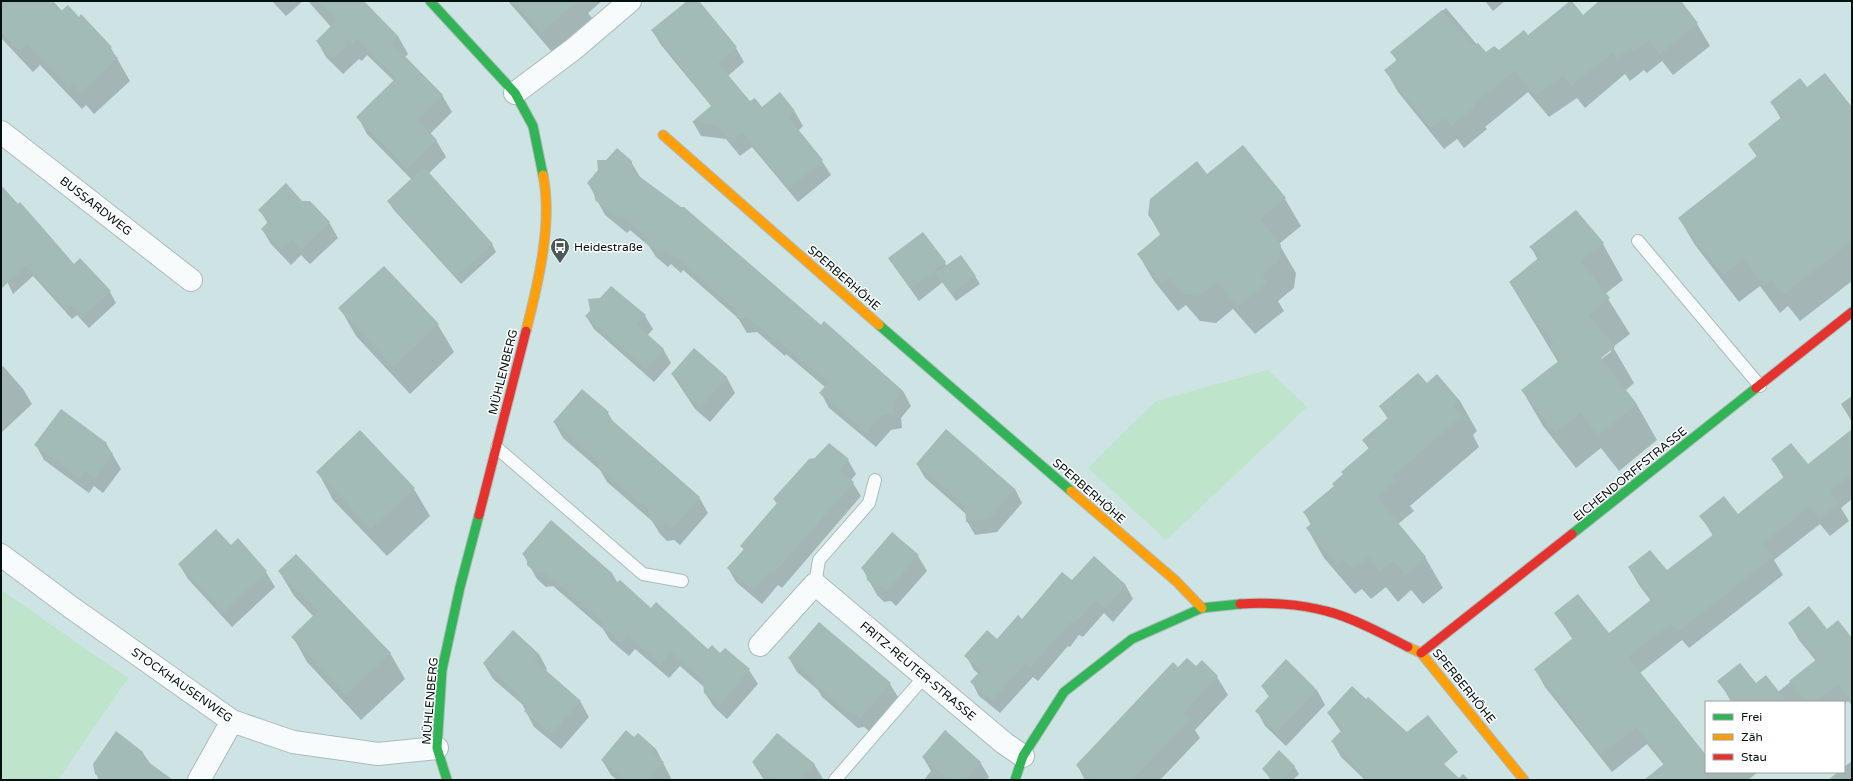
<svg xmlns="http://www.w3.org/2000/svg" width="1853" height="781" font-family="'Varela Round',sans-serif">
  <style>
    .green { fill: #bee4cc }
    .shadow { fill: #0003; fill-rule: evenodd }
    .building { fill: #a2bbb7 }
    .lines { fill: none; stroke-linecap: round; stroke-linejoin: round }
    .lane-casing { stroke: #abbbbc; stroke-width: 14 }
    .street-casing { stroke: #abbbbc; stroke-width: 24 }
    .fast-casing { stroke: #abbbbc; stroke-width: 11 }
    .slow-casing { stroke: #abbbbc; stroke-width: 11 }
    .jam-casing { stroke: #abbbbc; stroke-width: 11 }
    .lane { stroke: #f8fbfb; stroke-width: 12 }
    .street { stroke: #f8fbfb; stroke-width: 22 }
    .fast { stroke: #30b455; stroke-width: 9 }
    .slow { stroke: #ff9f0a; stroke-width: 9 }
    .jam { stroke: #e5322d; stroke-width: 9 }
    .labels { text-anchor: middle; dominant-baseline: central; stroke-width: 3; stroke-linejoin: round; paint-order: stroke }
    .street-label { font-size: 12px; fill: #041111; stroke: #fff }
    .poi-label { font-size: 12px; fill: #041111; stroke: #fff; text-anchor: start }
  </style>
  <rect width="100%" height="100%" fill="#cee3e4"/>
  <!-- green -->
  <g class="green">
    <polygon points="1268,370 1307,407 1166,540 1088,468 1156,401"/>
    <polygon points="1,590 128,678 58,780 1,780"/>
  </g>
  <!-- shadow -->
  <g class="shadow">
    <polygon points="1,1 53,1 63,12 79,18 81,16 111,48 130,81 94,114 86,105 82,109 40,65 33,72 1,38"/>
    <polygon points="272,1 303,1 286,16"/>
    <polygon points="308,1 362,1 399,38 408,54 405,57 442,95 452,112 430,134 436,140 446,157 428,174 492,244 496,252 461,284 393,209 389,202 412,180 367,134 358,117 394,81 367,55 362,61 359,59 343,74 326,57 317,41 331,27"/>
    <polygon points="508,1 602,1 588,13 592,18 552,52"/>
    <polygon points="688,1 698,1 736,48 744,62 728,76 750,103 762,109 780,94 795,112 803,126 798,131 822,161 831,175 798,202 752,147 740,156 726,139 701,136 693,122 712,107 661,45 652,30"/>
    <polygon points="1485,1 1505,1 1493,11"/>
    <polygon points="1601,1 1680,1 1697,24 1710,46 1673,75 1662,61 1647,73 1644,70 1630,81 1625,74 1585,108 1577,98 1549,117 1528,92 1485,127 1487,129 1464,148 1457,139 1444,149 1398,92 1386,71 1397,61 1391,52 1446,8 1485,54 1499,52 1528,36 1583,16"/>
    <polygon points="1807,88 1852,108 1852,281 1800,321 1788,306 1780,313 1760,286 1739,302 1695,245 1679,218 1757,157 1749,144 1781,119 1771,102"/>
    <polygon points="1243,146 1285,199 1301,226 1279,244 1296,273 1294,288 1278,301 1284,311 1255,334 1233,309 1216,323 1200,321 1186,305 1178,311 1154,281 1138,254 1161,236 1149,215 1207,175"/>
    <polygon points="631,162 640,177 821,326 824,323 903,391 911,406 901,418 902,428 891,430 876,447 829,408 821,393 825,387 786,354 785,356 757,332 747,333 738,318 683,270 681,273 671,264 668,267 656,257 649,246 630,230 627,233 605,215 588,183"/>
    <polygon points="302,202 329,222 338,238 310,264 301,255 291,265 271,244 262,229 268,224 260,210"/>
    <polygon points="1,210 74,265 80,259 110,292 116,303 89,328 77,315 72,319 33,276 13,294 4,275 1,277"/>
    <path d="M1603,244L1623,280L1605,294L1630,334L1613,347L1634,383L1625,391L1637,405L1657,440L1619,471L1601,448L1576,468L1543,426L1522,390L1558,362L1510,283L1538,260L1531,247ZM1611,349V352L1597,362L1596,361Z"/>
    <polygon points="889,259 945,263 947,266 975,276 980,284 956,301 943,282 919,301"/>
    <polygon points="611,287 645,316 653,329 647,336 663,349 671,363 654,382 594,329 586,316"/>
    <polygon points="340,308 438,325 454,352 410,394 356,336"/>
    <polygon points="694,350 727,378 735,393 710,422 695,409 672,374"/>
    <polygon points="3,366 23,389 32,404 1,433 1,368"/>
    <polygon points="1426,384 1460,401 1477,431 1473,435 1479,447 1410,506 1414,511 1398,524 1425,557 1443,588 1423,604 1411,590 1398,602 1386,587 1371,599 1362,589 1355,594 1324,558 1307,528 1311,525 1304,512 1335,486 1369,449 1363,440 1388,419 1380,406"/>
    <polygon points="1852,396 1852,422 1841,404"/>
    <polygon points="608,413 615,425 699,497 708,513 680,545 674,540 667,541 660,534 652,521 607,482 600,470 563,438 554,422"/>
    <polygon points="1852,431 1852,499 1841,508 1849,521 1830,536 1820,524 1774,560 1783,575 1689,648 1682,640 1640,673 1705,755 1706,754 1706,772 1758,772 1748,780 1646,780 1664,765 1647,744 1612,772 1545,687 1535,669 1573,640 1555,613 1609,634 1651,601 1639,585 1629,568 1666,572 1713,536 1701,516 1738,515 1784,478 1772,459 1808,465"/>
    <polygon points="106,443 121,469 103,493 94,486 89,493 44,460 36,445"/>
    <polygon points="829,444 848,460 856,474 851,480 861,496 782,588 778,585 762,604 736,582 728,568 744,550 741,546 777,504 774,499"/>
    <polygon points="917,464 1015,489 1022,503 997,532 975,535 967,521 966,514 925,478"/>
    <polygon points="318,472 414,489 430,516 387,556 333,500"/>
    <polygon points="237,540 266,572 275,587 232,627 188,579 179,564 231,546"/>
    <polygon points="523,554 617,584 709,650 720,654 725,649 749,670 758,684 727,719 714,707 705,693 705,688 680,666 669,678 635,649 629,656 610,640 603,629 553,586 546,587 537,579"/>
    <polygon points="918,556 927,571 896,606 891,601 884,602 877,595 862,568"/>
    <polygon points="1094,558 1126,586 1133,599 1113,622 1104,613 1083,637 1079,635 1070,647 1068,646 1038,681 1033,677 1000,713 979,696 972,682 979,674 974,670 966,656 997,641 1073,582"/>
    <polygon points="279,571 390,653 405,679 361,720 307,662 293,637 314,617 294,596"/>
    <polygon points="1789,623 1827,630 1850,637 1852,636 1852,705 1848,701 1844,704 1844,702 1731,702 1729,698 1719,681 1756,685 1778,692 1816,661 1799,640"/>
    <polygon points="539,654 547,669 546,671 580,701 589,717 561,749 534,727 522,704 493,679 484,664"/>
    <polygon points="789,658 890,684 898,697 869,731 864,727 858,728 822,697 818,690 797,672"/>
    <polygon points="1196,667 1217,677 1228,695 1195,730 1200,738 1160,780 1085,780 1077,765 1178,668"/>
    <polygon points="1262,686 1317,690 1325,705 1286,746 1265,726 1257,711 1269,697"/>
    <polygon points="1328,713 1407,733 1423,780 1365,780 1341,757 1332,741 1341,732"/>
    <polygon points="634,739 656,749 671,778 670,780 617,780 611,775 602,760"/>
    <polygon points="142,752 162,780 99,780 96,774"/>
    <polygon points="923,757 980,762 989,777 987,780 924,780 931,771"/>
    <polygon points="1852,761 1852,780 1828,780 1838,772 1844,772 1844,767"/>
    <polygon points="753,763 814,764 823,779 764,780"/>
    <polygon points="1294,766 1299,774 1293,780 1271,780 1263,769"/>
    <polygon points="1463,774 1469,780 1457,780"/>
  </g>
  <!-- building -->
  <g class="building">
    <polygon points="1,1 50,1 60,12 68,5 79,17 81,14 112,47 109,49 118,58 81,92 73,84 69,88 27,44 20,51 1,32"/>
    <polygon points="319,1 364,1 399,37 393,44 443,95 418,120 437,140 407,169 356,117 396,78 357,39 352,45 349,43 333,59 316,41 337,20"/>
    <polygon points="512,1 578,1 541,33"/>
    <polygon points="687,1 699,1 737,47 718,63 750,101 755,98 762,107 780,92 795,111 788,117 823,160 789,189 743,133 731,142 717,125 692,122 712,105 651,30"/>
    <polygon points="1570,1 1572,1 1583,15 1599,1 1681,1 1698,23 1660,54 1649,40 1634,52 1631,48 1617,59 1612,53 1571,86 1563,76 1535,96 1515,71 1473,104 1475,107 1451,126 1444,118 1431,128 1384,70 1397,60 1390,52 1442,10 1474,46 1478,43 1486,52 1494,46 1499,50 1524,30 1528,35"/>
    <polygon points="1825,73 1852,107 1852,241 1783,295 1772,280 1764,286 1743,259 1723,276 1678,218 1757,156 1748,144 1782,117 1770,102 1800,78 1807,87"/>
    <polygon points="1243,145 1286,198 1260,219 1281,245 1279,260 1262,275 1268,282 1238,307 1217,282 1200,296 1183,294 1169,278 1162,284 1137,254 1162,233 1148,215 1150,199 1197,161 1207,174"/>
    <polygon points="617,148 632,161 632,171 681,207 684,207 821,325 824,321 903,391 893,402 894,413 882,415 867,433 819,393 828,383 777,340 776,342 748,317 737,319 736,310 674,256 672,258 662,250 659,253 646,242 645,236 621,216 618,219 595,200 594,190 587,183 598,170 597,160 606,160"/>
    <polygon points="424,167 493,244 456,277 387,201"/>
    <polygon points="286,183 302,201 310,201 330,222 301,250 292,240 282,250 261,229 269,221 258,210"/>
    <polygon points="1,185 18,204 20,202 42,227 74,264 80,258 111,291 82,318 70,305 66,309 26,266 1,289"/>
    <polygon points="1576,210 1604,243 1581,261 1610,298 1589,315 1615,347 1601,358 1637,404 1598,436 1580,413 1555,433 1521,390 1560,360 1549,347 1554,343 1522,303 1524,302 1509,282 1541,256 1529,247"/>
    <polygon points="923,232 946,262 911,289 888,258"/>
    <polygon points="961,255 976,276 951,294 935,273"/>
    <polygon points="384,266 439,324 393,367 338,308"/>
    <polygon points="611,286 646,315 637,325 664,349 646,369 585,316 590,311 588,299 600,298"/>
    <polygon points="694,348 727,377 701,407 685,394 684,386 671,374"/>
    <polygon points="1418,373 1427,383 1437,374 1460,401 1454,406 1462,416 1393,476 1397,480 1377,497 1426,557 1405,575 1393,561 1380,572 1368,557 1353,570 1344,559 1337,565 1306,528 1312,523 1303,512 1334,486 1332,484 1343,474 1341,472 1369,448 1362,440 1388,418 1379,406"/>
    <polygon points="582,389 609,412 606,415 700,497 671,530 665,525 658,526 650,519 650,512 597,466 600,463 553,422"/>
    <polygon points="61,409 107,443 104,447 113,453 94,479 85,472 80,479 34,445"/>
    <polygon points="946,429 1015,489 990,518 966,522 965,506 916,464"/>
    <polygon points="1852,429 1852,474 1830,491 1839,503 1819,519 1809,507 1763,544 1773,557 1678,632 1671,623 1628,657 1706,755 1706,780 1644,780 1665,763 1636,727 1601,755 1534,669 1573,638 1554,613 1578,594 1609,633 1652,599 1628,567 1650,550 1667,570 1714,534 1699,516 1724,496 1738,514 1785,476 1771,459 1791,443 1808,464"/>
    <polygon points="360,430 415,488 371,529 316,472"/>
    <polygon points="829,443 849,459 840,470 854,482 773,574 770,571 753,590 727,568 744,549 740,546 777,503 773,499 809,459 815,458"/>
    <polygon points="551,520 612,573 617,582 620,580 651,608 656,602 708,649 712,645 720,653 725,648 750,669 719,706 704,693 703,680 671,652 661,664 627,635 621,643 600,625 603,622 559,585 543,572 537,573 527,565 527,558 522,554"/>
    <polygon points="216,529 231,545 238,538 267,571 223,613 178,564"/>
    <polygon points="892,532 919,555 887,591 882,586 875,587 867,580 866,573 861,568"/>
    <polygon points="296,554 391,653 346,695 291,637 318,611 278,571"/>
    <polygon points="1094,556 1126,585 1105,609 1096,600 1074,624 1071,622 1061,634 1060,633 1030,668 1025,664 992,700 970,682 981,670 964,656 987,630 997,639 1018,615 1022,619 1062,572 1072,580"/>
    <polygon points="1809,606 1827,629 1838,620 1852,638 1852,702 1838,684 1815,702 1806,702 1789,681 1817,659 1788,623"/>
    <polygon points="819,622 891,683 861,718 856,714 849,714 813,683 815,681 788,658"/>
    <polygon points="513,630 539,654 534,660 581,701 552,734 524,711 528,707 518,698 520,696 483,663"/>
    <polygon points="1187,658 1196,666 1202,660 1218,676 1183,713 1190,719 1132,780 1091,780 1076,765 1173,662 1178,667"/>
    <polygon points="1286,659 1317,690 1277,732 1255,711 1270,695 1261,686"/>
    <polygon points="1740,663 1756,683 1766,675 1787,702 1732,702 1733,701 1717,681"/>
    <polygon points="1352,686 1366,699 1368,697 1407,732 1428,715 1458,752 1444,764 1461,780 1367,780 1352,762 1331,741 1344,728 1327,713"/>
    <polygon points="626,730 634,737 638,733 656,749 653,753 664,762 648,780 624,780 601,760"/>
    <polygon points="945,730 981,762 965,780 948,780 922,757"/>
    <polygon points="116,731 143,752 144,759 173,780 103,780 95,774 93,764"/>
    <polygon points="777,733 815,764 800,780 772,780 752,762"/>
    <polygon points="1279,750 1295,766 1282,780 1273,780 1262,769"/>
  </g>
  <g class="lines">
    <!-- lane casing -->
    <g class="lane-casing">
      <g id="lane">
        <polyline points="1638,241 1760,386"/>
        <polyline points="497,448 643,574 682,581"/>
        <polyline points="815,584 819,560 869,503 875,480"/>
        <polyline points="835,780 924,677"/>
      </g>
    </g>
    <!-- street casing -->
    <g class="street-casing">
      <g id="street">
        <polyline points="515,93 575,48 630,1"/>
        <polyline points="1,132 191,280"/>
        <polyline points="1,555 72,608 232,721 293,742 378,754 437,748"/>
        <polyline points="760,645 815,584 1004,743 1023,756"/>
        <polyline points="199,780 232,721"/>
      </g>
    </g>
    <!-- fast casing -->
    <g class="fast-casing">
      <g id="fast">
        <polyline points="430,1 515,93 533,126 543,175"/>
        <polyline points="879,325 1071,491"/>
        <polyline points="1572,534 1756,388"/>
        <polyline points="447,780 437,748 442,670 460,587 479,515"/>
        <polyline points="1015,780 1023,756 1064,692 1132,639 1202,608 1240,604"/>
      </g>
    </g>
    <!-- slow casing -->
    <g class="slow-casing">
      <g id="slow">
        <polyline points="663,135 879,325"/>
        <path d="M526,331C538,284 553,223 543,175"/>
        <polyline points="1071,491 1176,581 1202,608"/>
        <polyline points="1408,647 1421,653 1524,780"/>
      </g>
    </g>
    <!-- jam casing -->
    <g class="jam-casing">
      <g id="jam">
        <polyline points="1756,388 1852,312"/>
        <polyline points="479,515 526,331"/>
        <path d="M1240,604C1267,602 1300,604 1326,611C1351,617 1385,635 1408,647"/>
        <polyline points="1421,653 1572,534"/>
      </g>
    </g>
    <!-- lane -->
    <use href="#lane" class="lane"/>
    <!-- street -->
    <use href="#street" class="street"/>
    <!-- fast -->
    <use href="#fast" class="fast"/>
    <!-- slow -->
    <use href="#slow" class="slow"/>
    <!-- jam -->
    <use href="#jam" class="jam"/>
  </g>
  <!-- icons -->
  <defs>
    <g id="bus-pin" transform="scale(1)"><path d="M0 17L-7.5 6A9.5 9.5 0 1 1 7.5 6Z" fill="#4b5a5b" stroke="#fff"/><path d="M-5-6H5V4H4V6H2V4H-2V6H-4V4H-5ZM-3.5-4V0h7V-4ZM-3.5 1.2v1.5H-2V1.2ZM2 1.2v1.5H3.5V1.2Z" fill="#fff"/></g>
  </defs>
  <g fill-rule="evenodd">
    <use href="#bus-pin" x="560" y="247"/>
  </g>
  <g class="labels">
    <!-- street labels -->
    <g class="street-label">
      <text transform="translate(96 206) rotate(38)">BUSSARDWEG</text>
      <text transform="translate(844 278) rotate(41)">SPERBERHÖHE</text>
      <text transform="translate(503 372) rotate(-76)">MÜHLENBERG</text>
      <text transform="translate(1630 474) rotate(-39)">EICHENDORFFSTRASSE</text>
      <text transform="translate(1089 491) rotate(41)">SPERBERHÖHE</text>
      <text transform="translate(918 671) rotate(40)">FRITZ-REUTER-STRASSE</text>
      <text transform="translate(182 685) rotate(35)">STOCKHAUSENWEG</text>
      <text transform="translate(1464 686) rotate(51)">SPERBERHÖHE</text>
      <text transform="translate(430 701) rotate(-85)">MÜHLENBERG</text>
    </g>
    <!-- poi labels -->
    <g class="poi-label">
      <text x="574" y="247">Heidestraße</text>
    </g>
  </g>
  <!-- border -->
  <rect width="1853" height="781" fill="none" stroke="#041111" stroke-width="4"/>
  <!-- legend -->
  <rect x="1705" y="701" width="140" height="72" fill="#ffffff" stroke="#9ba0a0"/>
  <rect x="1713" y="714" width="20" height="6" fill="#30b455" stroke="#9ba0a0"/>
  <text x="1741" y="721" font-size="12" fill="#041111">Frei</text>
  <rect x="1713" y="734" width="20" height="6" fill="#ff9f0a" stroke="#9ba0a0"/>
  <text x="1741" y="741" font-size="12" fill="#041111">Zäh</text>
  <rect x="1713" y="754" width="20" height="6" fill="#e5322d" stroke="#9ba0a0"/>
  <text x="1741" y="761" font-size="12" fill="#041111">Stau</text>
</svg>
